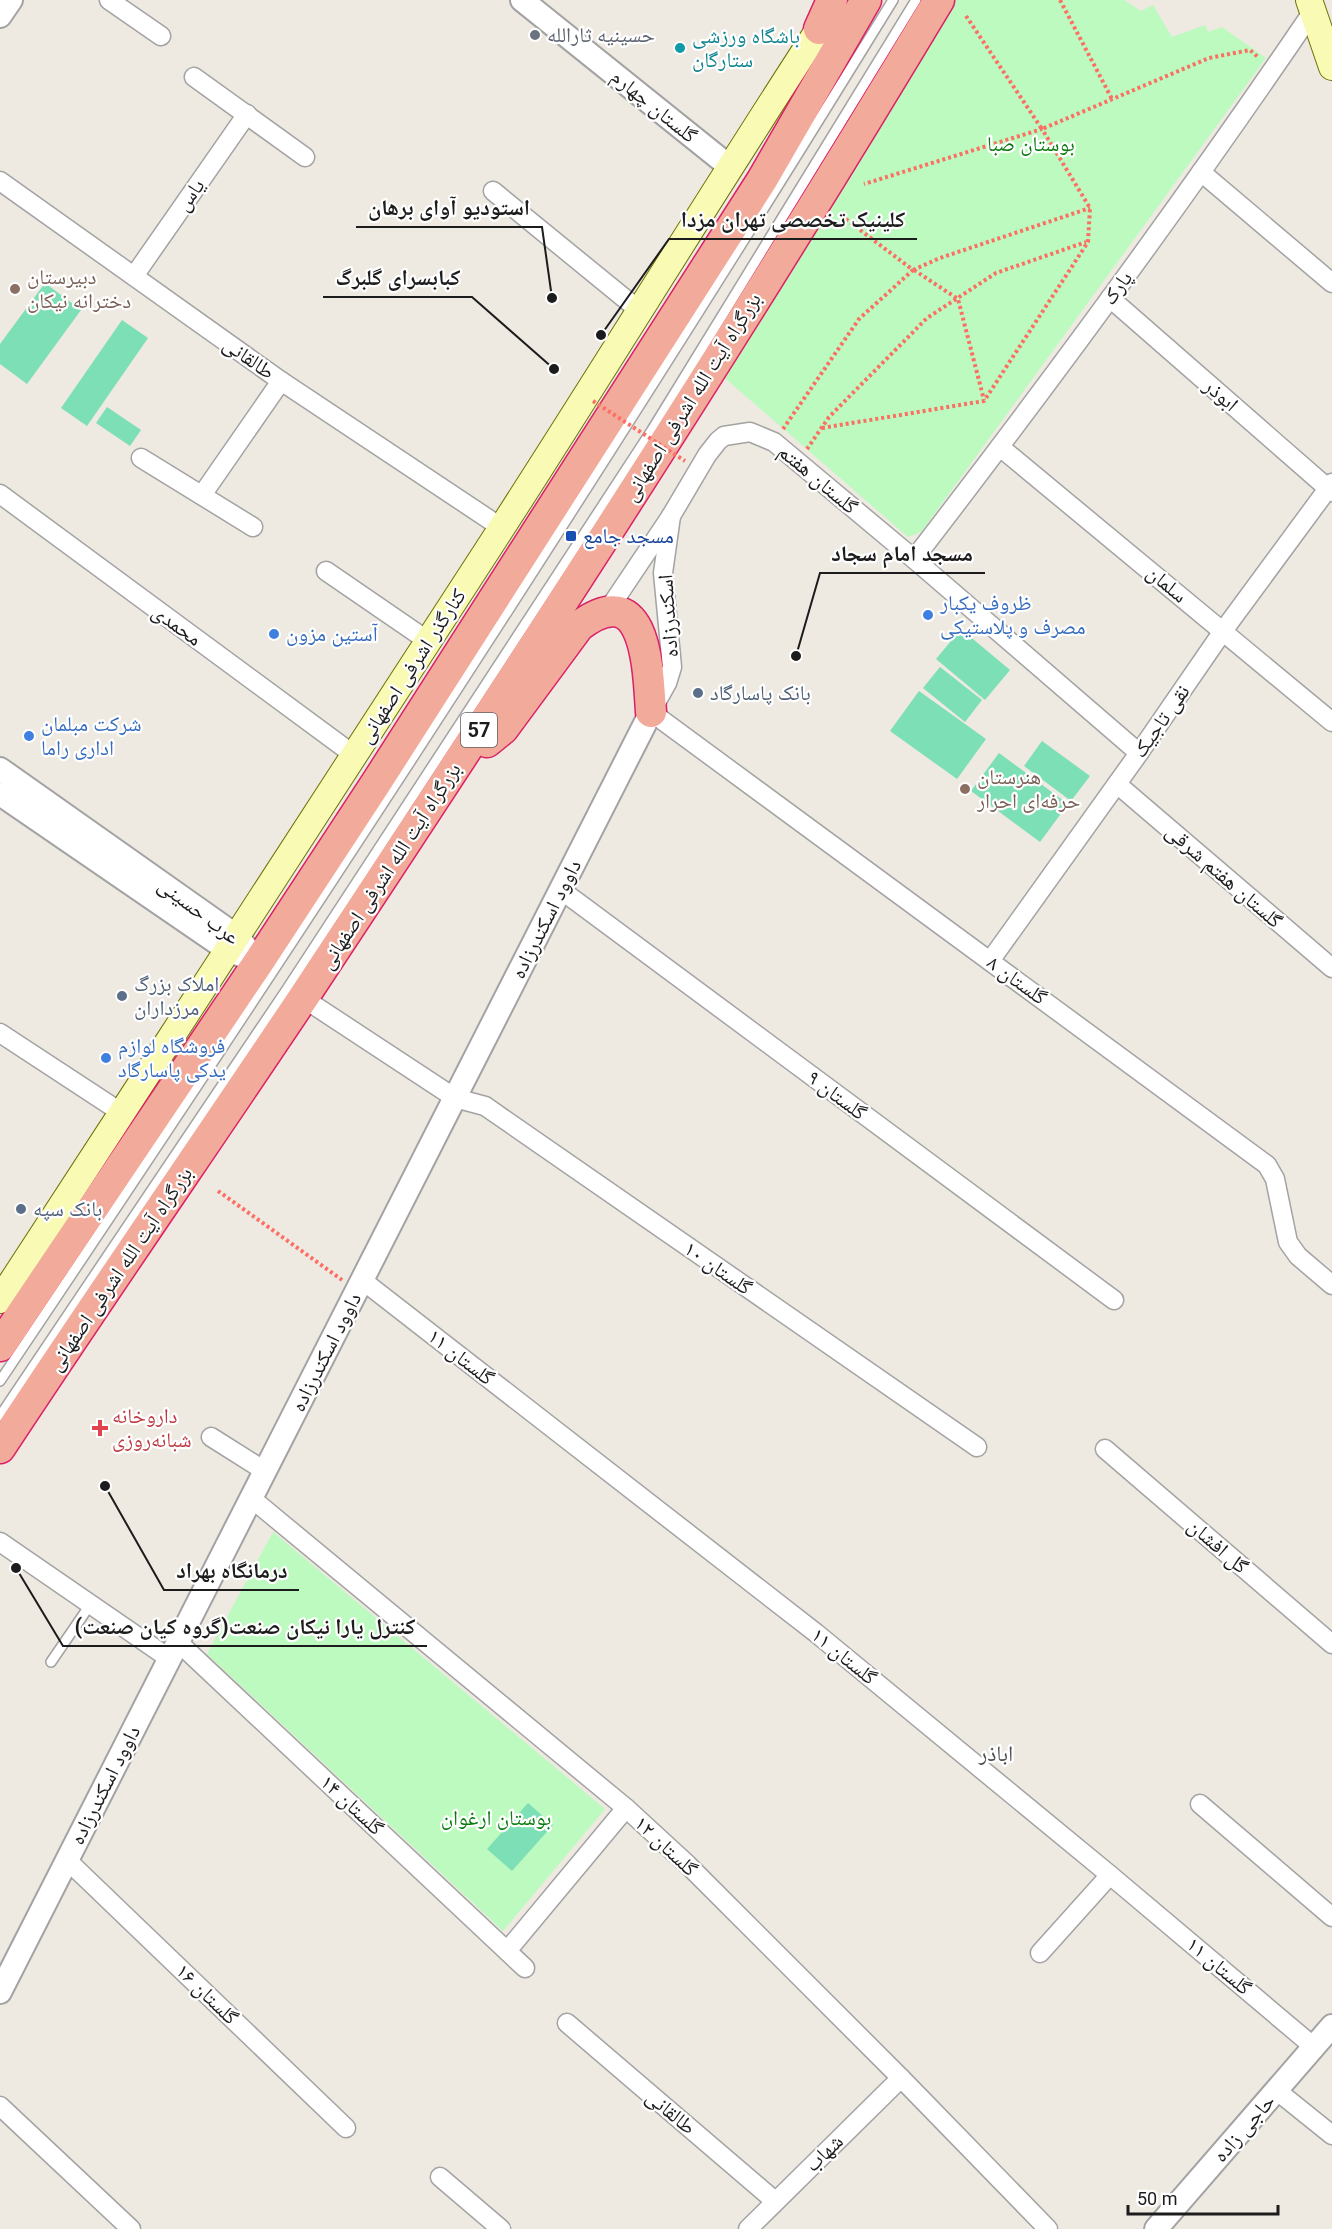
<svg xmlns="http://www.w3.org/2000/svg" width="1332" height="2229" font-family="Roboto,'Noto Naskh Arabic',sans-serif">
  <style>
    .park { fill: #bcfabf }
    .pitch { fill: #7ddfb6 }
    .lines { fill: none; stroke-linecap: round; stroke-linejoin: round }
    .service-casing { stroke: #a3a3a3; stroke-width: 12 }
    .minor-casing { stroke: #a3a3a3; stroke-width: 21 }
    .tertiary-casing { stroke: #a3a3a3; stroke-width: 26 }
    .secondary-casing { stroke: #6b7303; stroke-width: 28 }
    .trunk-casing { stroke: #da2066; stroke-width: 33 }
    .path { stroke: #fc6f64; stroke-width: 4; stroke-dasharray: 3 3; stroke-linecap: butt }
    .service { stroke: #fff; stroke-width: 9 }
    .minor { stroke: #fff; stroke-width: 18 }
    .tertiary { stroke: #fff; stroke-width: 22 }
    .secondary { stroke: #f9fab3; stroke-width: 26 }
    .trunk { stroke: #f2aa9a; stroke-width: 30 }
    .path-bridge { stroke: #fc6f64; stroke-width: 4; stroke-dasharray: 3 3; stroke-linecap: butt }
    .worship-dot { fill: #6b7280; stroke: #fff; stroke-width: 2 }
    .culture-dot { fill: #0f9aa8; stroke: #fff; stroke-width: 2 }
    .education-dot { fill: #8d6e63; stroke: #fff; stroke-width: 2 }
    .transit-dot { fill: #1a4fb4; stroke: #fff; stroke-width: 2 }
    .shop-dot { fill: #3f7fe0; stroke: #fff; stroke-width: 2 }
    .service-dot { fill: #5c6f8a; stroke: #fff; stroke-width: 2 }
    .health-dot { fill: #e0444e; stroke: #fff; stroke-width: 2 }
    .labels { text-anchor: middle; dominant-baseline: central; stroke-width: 4.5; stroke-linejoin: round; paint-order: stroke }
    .shield { fill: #fff; stroke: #606060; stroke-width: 1.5 }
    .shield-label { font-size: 20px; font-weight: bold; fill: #1c1c1c }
    .worship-label { font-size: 21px; fill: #5b616d; stroke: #fff; text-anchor: start }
    .culture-label { font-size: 21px; fill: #0d838f; stroke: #fff; text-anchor: start }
    .street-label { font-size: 21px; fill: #1c1c1c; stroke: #fff }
    .park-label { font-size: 21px; fill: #097b0f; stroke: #fff }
    .education-label { font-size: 21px; fill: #785e54; stroke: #fff; text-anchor: start }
    .transit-label { font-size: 21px; fill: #164399; stroke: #fff; text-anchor: start }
    .shop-label { font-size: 21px; fill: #366cbe; stroke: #fff; text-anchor: start }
    .service-label { font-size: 21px; fill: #4e5e75; stroke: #fff; text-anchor: start }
    .health-label { font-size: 21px; fill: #be3a42; stroke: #fff; text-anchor: start }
    .neighbourhood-label { font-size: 22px; fill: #4f4f4f; stroke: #fff }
    .leader { fill: none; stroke: #1c1c1c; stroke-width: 2 }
    .callout-dot { fill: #1c1c1c; stroke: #fff; stroke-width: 2 }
    .callout-label { font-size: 22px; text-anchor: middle; font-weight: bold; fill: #1c1c1c; stroke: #fff; stroke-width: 4.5; stroke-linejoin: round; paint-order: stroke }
  </style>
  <rect width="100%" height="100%" fill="#eee9e1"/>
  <!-- park -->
  <g class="park">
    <polygon points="955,0 1124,0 1141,11 1153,5 1172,37 1205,25 1208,32 1222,27 1266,58 921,532 908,537 719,373 910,74"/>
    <polygon points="273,1532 605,1809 503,1931 207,1654"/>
  </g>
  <!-- pitch -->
  <g class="pitch">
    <polygon points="45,283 81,310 27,384 0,364 0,344"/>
    <polygon points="122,320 148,338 87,426 61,408"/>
    <polygon points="107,407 141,430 130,446 96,423"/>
    <polygon points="961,629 1010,670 985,700 936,659"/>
    <polygon points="940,667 982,700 965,722 923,688"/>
    <polygon points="919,691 986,739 957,779 890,731"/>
    <polygon points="1042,741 1090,776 1071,801 1024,766"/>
    <polygon points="999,753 1068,804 1040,842 971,791"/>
    <polygon points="528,1803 553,1825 512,1871 487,1849"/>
  </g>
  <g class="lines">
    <!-- service casing -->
    <g class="service-casing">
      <g id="service">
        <path d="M0,1381C306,926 606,467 893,0"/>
        <polyline points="0,1416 287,989 652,430 916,0"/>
        <polyline points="51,1662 90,1605"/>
      </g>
    </g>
    <!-- minor casing -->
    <g class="minor-casing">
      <g id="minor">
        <polyline points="109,0 161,36"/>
        <polyline points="194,77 305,157"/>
        <polyline points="1201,172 1332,283"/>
        <polyline points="0,181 281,381 502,528"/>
        <polyline points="493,191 640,311"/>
        <polyline points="134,276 247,114"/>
        <polyline points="1110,298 1332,492"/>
        <polyline points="1000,447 1332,722"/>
        <polyline points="141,458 253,527"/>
        <polyline points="0,494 354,755"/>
        <polyline points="202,495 281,381"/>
        <polyline points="671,516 663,573 672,667 667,683 651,712 1267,1165 1275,1179 1288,1242 1298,1256 1332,1285"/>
        <path d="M914,559C1052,380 1186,198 1313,11"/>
        <polyline points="326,571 428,641"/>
        <polyline points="608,610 671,516 707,455 718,441 724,436 750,432 774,442 914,559 1139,753"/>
        <polyline points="1117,784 1332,968"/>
        <polyline points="561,890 1114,1300"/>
        <polyline points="990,961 1139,753 1223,631 1332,483"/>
        <polyline points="303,998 455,1098 485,1106 977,1447"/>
        <polyline points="0,1033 122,1113"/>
        <polyline points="362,1280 816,1633 1110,1875 1314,2047"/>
        <polyline points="211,1437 265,1471"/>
        <polyline points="1105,1449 1332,1644"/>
        <polyline points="251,1498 626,1808 688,1865 901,2078 1048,2229"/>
        <polyline points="0,1542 170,1659"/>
        <polyline points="178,1642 525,1968"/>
        <polyline points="1200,1804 1332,1917"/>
        <polyline points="67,1860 346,2128"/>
        <polyline points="507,1951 626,1808"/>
        <polyline points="1040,1953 1110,1875"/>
        <polyline points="567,2023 775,2201"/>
        <polyline points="1276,2090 1332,2135"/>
        <polyline points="0,2106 131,2229"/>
        <polyline points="440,2177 501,2229"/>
        <polyline points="748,2229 901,2078"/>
      </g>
    </g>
    <!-- tertiary casing -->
    <g class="tertiary-casing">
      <g id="tertiary">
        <polyline points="522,0 730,167"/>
        <polyline points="0,16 11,0"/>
        <polyline points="0,769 238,937 258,963"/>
        <polyline points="0,794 229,951 243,956"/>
        <polyline points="0,1992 651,712"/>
        <polyline points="1156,2229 1332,2026"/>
      </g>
    </g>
    <!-- secondary casing -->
    <g class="secondary-casing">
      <g id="secondary">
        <polyline points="1309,0 1332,67"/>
        <path d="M0,1300C167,1043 335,787 501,529C608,363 711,195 819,29L835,16"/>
      </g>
    </g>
    <!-- trunk casing -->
    <g class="trunk-casing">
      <g id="trunk">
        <polyline points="819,29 832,0"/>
        <path d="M487,742L503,729L579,626C647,575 648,669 651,712"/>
        <polyline points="0,1346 258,963 376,783 762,180 866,0"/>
        <path d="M0,1448C100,1296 204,1146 305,995C522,667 737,337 939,0"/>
      </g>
    </g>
    <!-- path -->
    <g class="path">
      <polyline points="1060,0 1112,99"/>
      <polyline points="966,16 1042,129 1209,58 1250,50 1259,58"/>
      <polyline points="913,270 940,258 1090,208"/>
      <polyline points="914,270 958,299 984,400"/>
      <polyline points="822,428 984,401 1088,242 1090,208 1042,129 864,184"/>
      <polyline points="783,429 859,319 913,270 843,217"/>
      <polyline points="807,449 829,417 927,318 996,273 1086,242"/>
      <polyline points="218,1191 342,1280"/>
    </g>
    <!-- service -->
    <use href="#service" class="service"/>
    <!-- minor -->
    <use href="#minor" class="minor"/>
    <!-- tertiary -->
    <use href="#tertiary" class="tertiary"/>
    <!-- secondary -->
    <use href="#secondary" class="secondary"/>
    <!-- trunk -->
    <use href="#trunk" class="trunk"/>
    <!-- path-bridge -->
    <polyline class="path-bridge" points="593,401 685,461"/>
  </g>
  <!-- markers -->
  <circle class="worship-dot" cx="535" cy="35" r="6"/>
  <circle class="culture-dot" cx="680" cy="48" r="6"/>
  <g class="education-dot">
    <circle cx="15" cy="289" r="6"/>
    <circle cx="965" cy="789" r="6"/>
  </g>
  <rect class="transit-dot" x="565" y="530" width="12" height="12" rx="3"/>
  <g class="shop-dot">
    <circle cx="928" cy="615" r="6"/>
    <circle cx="274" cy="634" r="6"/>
    <circle cx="29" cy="736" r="6"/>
    <circle cx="106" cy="1058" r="6"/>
  </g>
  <g class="service-dot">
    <circle cx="698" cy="693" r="6"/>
    <circle cx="122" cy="996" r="6"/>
    <circle cx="21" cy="1209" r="6"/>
  </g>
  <path class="health-dot" d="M97 1419h6v6h6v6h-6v6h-6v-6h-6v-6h6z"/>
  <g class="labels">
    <!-- shield labels -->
    <rect class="shield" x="461" y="713" width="36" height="34" rx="4.5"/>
    <g class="shield-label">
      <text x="479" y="730">57</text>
    </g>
    <!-- worship labels -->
    <g class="worship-label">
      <text x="547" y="35">حسینیه ثارالله</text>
    </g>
    <!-- culture labels -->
    <g class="culture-label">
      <text x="692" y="36">باشگاه ورزشی<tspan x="692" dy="24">ستارگان</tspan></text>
    </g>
    <!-- street labels -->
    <g class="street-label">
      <text transform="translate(654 106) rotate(39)">گلستان چهارم</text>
      <text transform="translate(190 195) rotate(-55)">یاس</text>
      <text transform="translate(1117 288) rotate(-54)">پارک</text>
      <text transform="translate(249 358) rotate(35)">طالقانی</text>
      <text transform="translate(1221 395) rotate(41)">ابوذر</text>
      <text transform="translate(692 397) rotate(-58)">بزرگراه آیت الله اشرفی اصفهانی</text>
      <text transform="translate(818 479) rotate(40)">گلستان هفتم</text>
      <text transform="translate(1167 584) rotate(40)">سلمان</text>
      <text transform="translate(668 616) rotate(-94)">اسکندرزاده</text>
      <text transform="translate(177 625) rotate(36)">محمدی</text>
      <text transform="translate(412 666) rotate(-57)">کنارگذر اشرفی اصفهانی</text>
      <text transform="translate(1161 721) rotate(-55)">نقی تاجیک</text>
      <text transform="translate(390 866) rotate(-57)">بزرگراه آیت الله اشرفی اصفهانی</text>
      <text transform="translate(1224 876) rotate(41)">گلستان هفتم شرقی</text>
      <text transform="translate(199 911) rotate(37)">عرب حسینی</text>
      <text transform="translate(546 919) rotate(-63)">داوود اسکندرزاده</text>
      <text transform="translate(1017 980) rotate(36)">گلستان ٨</text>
      <text transform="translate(837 1095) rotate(37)">گلستان ۹</text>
      <text transform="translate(718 1268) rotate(35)">گلستان ۱۰</text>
      <text transform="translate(120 1269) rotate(-56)">بزرگراه آیت الله اشرفی اصفهانی</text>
      <text transform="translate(326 1352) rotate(-63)">داوود اسکندرزاده</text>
      <text transform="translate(461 1357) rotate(38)">گلستان ۱۱</text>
      <text transform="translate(1218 1546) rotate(41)">گل افشان</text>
      <text transform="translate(844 1656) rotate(39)">گلستان ۱۱</text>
      <text transform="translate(105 1785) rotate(-63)">داوود اسکندرزاده</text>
      <text transform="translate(352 1805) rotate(43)">گلستان ۱۴</text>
      <text transform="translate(666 1846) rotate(43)">گلستان ۱۲</text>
      <text transform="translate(1219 1966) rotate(40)">گلستان ۱۱</text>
      <text transform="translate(207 1994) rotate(44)">گلستان ۱۶</text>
      <text transform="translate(671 2112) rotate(40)">طالقانی</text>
      <text transform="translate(1244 2128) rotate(-49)">حاجی زاده</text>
      <text transform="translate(824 2153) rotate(-44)">شهاب</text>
    </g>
    <!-- park labels -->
    <g class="park-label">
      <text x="1031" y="144">بوستان صبا</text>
      <text x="496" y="1818">بوستان ارغوان</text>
    </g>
    <!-- education labels -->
    <g class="education-label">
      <text x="27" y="277">دبیرستان<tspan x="27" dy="24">دخترانه نیکان</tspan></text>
      <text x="977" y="777">هنرستان<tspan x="977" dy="24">حرفه‌ای احرار</tspan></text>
    </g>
    <!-- transit labels -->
    <g class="transit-label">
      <text x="583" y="536">مسجد جامع</text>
    </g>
    <!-- shop labels -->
    <g class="shop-label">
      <text x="940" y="603">ظروف یکبار<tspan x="940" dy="24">مصرف و پلاستیکی</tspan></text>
      <text x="286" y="634">آستین مزون</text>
      <text x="41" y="724">شرکت مبلمان<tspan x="41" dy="24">اداری راما</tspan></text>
      <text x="118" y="1046">فروشگاه لوازم<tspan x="118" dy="24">یدکی پاسارگاد</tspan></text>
    </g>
    <!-- service labels -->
    <g class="service-label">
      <text x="710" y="693">بانک پاسارگاد</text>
      <text x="134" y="984">املاک بزرگ<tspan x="134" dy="24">مرزداران</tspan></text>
      <text x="33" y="1209">بانک سپه</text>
    </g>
    <!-- health labels -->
    <g class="health-label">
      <text x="112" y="1416">داروخانه<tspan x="112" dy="24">شبانه‌روزی</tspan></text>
    </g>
    <!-- neighbourhood labels -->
    <g class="neighbourhood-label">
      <text x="996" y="1753">اباذر</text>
    </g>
  </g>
  <!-- callouts -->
  <path class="leader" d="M552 298L542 227H356M601 335L669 239H917M554 369L472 297H323M796 656L820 573H985M105 1486L164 1590H299M16 1568L63 1646H427"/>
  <g class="callout-dot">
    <circle cx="552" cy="298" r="6"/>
    <circle cx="601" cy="335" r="6"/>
    <circle cx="554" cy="369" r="6"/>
    <circle cx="796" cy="656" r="6"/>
    <circle cx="105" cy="1486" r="6"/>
    <circle cx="16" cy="1568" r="6"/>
  </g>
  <g class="callout-label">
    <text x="449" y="215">استودیو آوای برهان</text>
    <text x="793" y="227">کلینیک تخصصی تهران مزدا</text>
    <text x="398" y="285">کبابسرای گلبرگ</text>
    <text x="902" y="561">مسجد امام سجاد</text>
    <text x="232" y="1578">درمانگاه بهراد</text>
    <text x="245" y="1634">کنترل یارا نیکان صنعت(گروه کیان صنعت)</text>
  </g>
  <!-- scale -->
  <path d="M1128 2205v9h150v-9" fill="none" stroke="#1c1c1c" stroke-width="3"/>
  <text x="1137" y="2205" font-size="18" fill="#1c1c1c" stroke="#ffffff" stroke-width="4.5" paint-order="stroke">50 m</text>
</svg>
